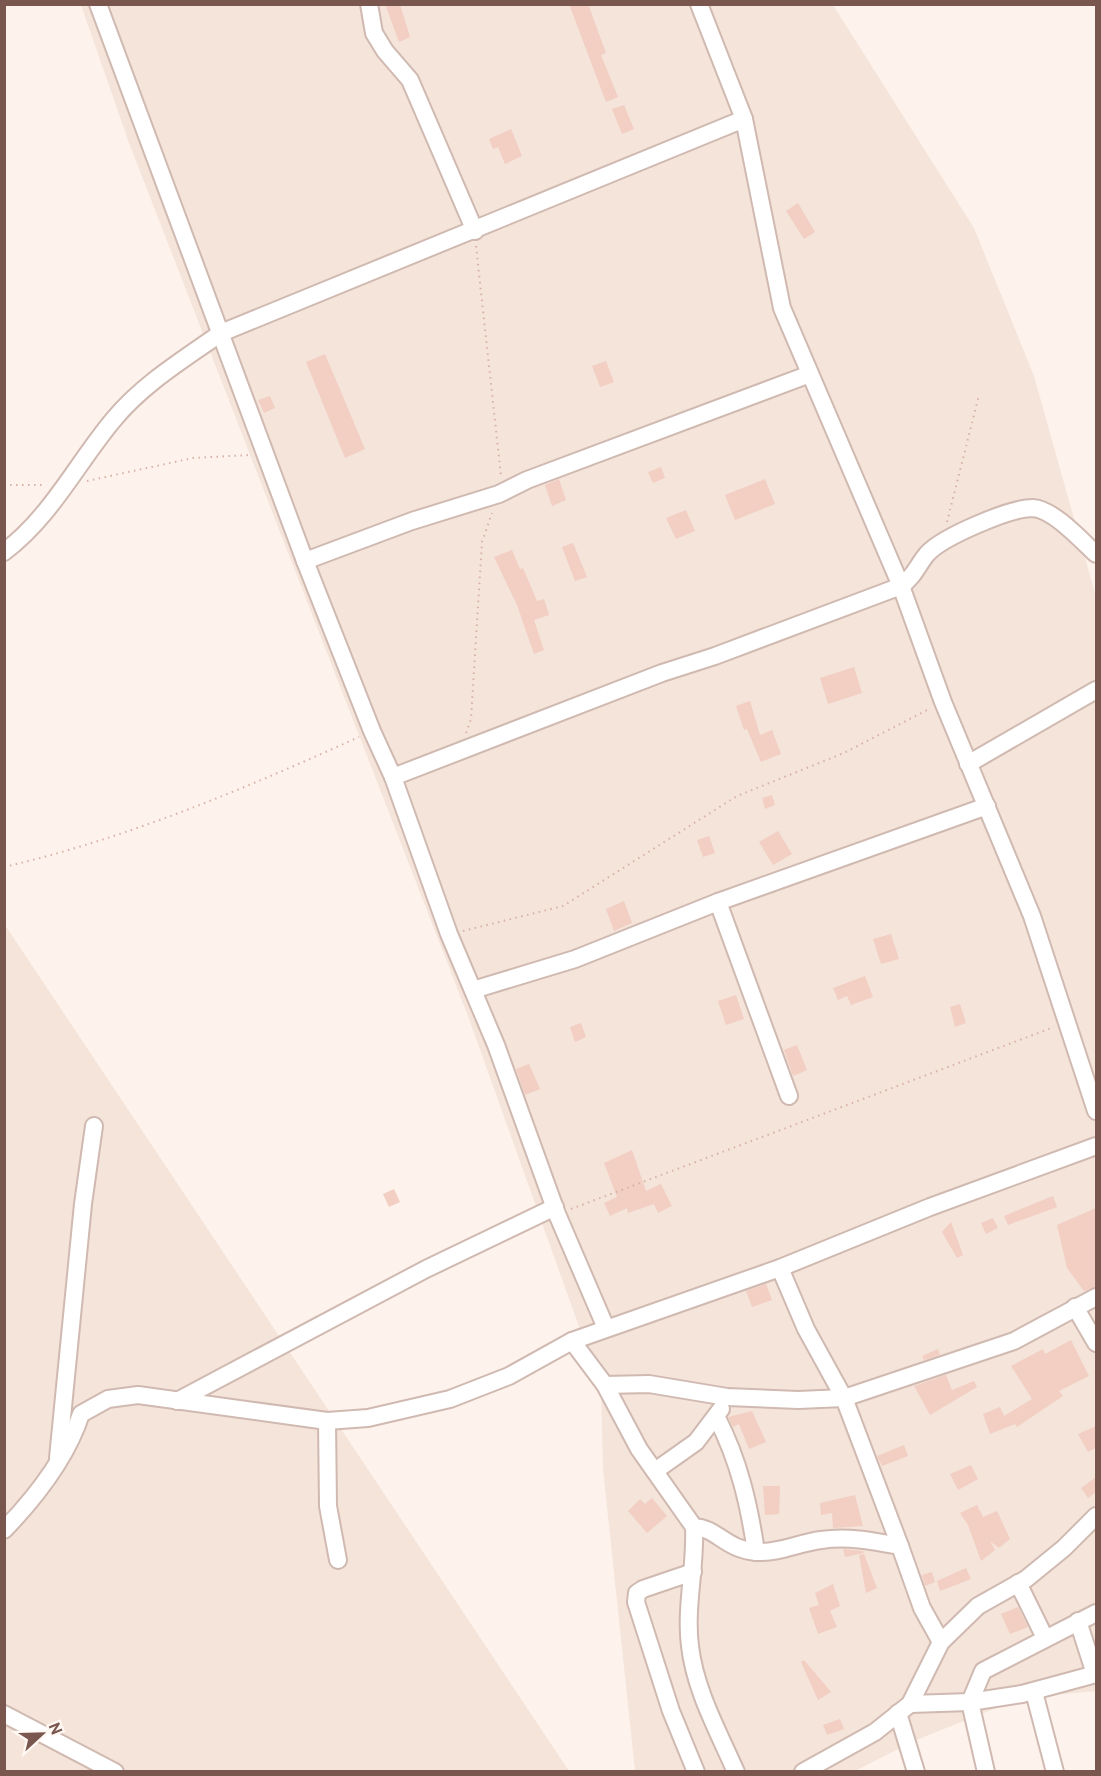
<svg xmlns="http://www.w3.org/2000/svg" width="1101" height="1776" font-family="Overpass,sans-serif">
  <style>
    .residential { fill: #f4e4da }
    .building { fill: #f2cec3 }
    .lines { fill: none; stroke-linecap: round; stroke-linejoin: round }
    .minor-casing { stroke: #d0b9b0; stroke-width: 20 }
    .path { stroke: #d8b1a6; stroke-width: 2; stroke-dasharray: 1.5 4.5; stroke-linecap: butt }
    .minor { stroke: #fff; stroke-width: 16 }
  </style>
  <rect width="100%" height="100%" fill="#fdf3ec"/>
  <!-- residential -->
  <g class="residential">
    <polygon points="81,5 833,5 974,228 1034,376 1096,597 1096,1691 1021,1698 914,1741 855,1771 635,1771 603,1469 601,1388 468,1016 129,143"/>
    <polygon points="5,925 569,1771 5,1771"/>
  </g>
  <!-- building -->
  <g class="building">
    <polygon points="385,4 400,4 410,37 399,42"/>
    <polygon points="569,4 588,4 606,53 601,55 618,97 606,102"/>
    <polygon points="624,105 634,129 622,134 612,109"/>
    <polygon points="511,129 522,156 505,164 498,147 493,149 489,139"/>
    <polygon points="798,203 815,232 804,239 786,211"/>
    <polygon points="325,354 365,449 345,458 306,362"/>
    <polygon points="606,361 614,382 600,387 592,366"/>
    <polygon points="270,396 275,408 264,413 258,400"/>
    <polygon points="661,467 665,478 653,483 648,472"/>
    <polygon points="559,479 566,500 552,506 545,485"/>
    <polygon points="765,479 775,504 735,520 725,495"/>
    <polygon points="686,510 695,531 676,539 666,518"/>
    <polygon points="573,543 587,577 575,581 562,547"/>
    <polygon points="512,550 520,569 523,568 537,601 544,599 549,615 534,620 544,650 534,654 517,605 494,557"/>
    <polygon points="854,667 862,693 828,704 820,678"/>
    <polygon points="750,701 760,735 772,730 781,754 761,762 747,729 744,730 736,706"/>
    <polygon points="772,795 775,805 765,809 762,798"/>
    <polygon points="778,831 792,854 773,865 759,842"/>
    <polygon points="709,836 715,853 703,857 697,840"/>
    <polygon points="624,901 632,923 614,931 606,909"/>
    <polygon points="891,934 899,959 881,964 873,939"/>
    <polygon points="865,976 873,997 851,1005 847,996 838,1000 833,988"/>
    <polygon points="736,995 744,1019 726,1025 718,1001"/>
    <polygon points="960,1004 966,1023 955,1027 950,1007"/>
    <polygon points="581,1023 586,1037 575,1042 570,1027"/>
    <polygon points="797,1045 807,1070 793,1076 784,1050"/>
    <polygon points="529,1064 540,1089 525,1095 516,1069"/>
    <polygon points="632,1150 646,1191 661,1184 672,1206 658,1213 654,1204 628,1213 627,1208 610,1216 604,1203 617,1197 604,1163"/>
    <polygon points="394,1189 400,1202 389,1207 383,1194"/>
    <polygon points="1053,1196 1057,1207 1008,1225 1004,1216"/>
    <polygon points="1096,1208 1096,1287 1084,1291 1067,1268 1057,1225"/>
    <polygon points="993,1218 998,1228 986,1234 981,1223"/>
    <polygon points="951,1222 963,1255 957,1258 942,1232"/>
    <polygon points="766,1284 772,1300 752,1307 746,1291"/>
    <polygon points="1071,1340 1089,1376 1059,1391 1063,1396 1017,1427 1015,1424 990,1434 983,1414 1000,1407 1004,1416 1032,1399 1011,1366 1043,1349 1045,1354"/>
    <polygon points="938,1349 940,1355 924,1360 922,1356"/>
    <polygon points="946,1375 952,1390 974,1381 977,1387 930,1415 914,1386"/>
    <polygon points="752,1411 766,1442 749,1449 739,1424 733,1427 728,1417"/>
    <polygon points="1096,1426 1096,1448 1088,1452 1078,1434"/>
    <polygon points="904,1445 908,1456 882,1466 877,1456"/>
    <polygon points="971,1465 978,1479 958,1490 950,1474"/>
    <polygon points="1096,1477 1096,1492 1088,1498 1081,1488"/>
    <polygon points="763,1486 780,1486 779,1514 765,1515"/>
    <polygon points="855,1495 863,1526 833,1528 832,1513 821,1515 820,1503"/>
    <polygon points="652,1498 667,1516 647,1533 628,1511 640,1499 645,1504"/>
    <polygon points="977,1505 983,1517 997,1511 1010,1539 999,1548 990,1541 995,1550 981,1561 968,1525 960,1513"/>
    <polygon points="843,1549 863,1551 864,1553 845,1557"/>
    <polygon points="864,1554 877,1588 866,1593 859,1555"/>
    <polygon points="966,1568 971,1579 940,1591 937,1581"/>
    <polygon points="932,1572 935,1582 925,1586 922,1575"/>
    <polygon points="833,1584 840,1606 830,1611 837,1627 818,1634 809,1608 819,1605 815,1593"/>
    <polygon points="1018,1607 1028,1627 1010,1634 1001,1614"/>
    <polygon points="804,1660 831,1692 818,1700 801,1662"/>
    <polygon points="840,1719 844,1729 827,1735 823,1725"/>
  </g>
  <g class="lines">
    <!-- minor casing -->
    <g class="minor-casing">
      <g id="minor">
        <polyline points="98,4 305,561 372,731 393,777 449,934 496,1045 557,1214 606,1328"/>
        <polyline points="369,4 374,33 385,51 410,80 475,231"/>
        <polyline points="699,4 744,119 782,308 901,586 943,702 1032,916 1096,1111"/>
        <path d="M4,552C51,517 77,463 114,419C143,384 184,359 221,333L744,119"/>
        <polyline points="305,561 412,521 499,494 527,480 810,374"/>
        <polyline points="968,764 1096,690"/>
        <path d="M393,777L662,673L715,656L901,586C914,577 917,566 927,554C942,537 1010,508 1033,508C1053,509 1082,541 1096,554"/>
        <polyline points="718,902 789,1096"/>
        <polyline points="473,990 575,959 718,902 987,806"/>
        <polyline points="780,1268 806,1329 844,1398 1014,1341 1096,1297"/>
        <polyline points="1075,1307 1096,1343"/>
        <path d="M572,1341L605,1385L639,1449L694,1527C717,1528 726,1550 757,1552C780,1553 798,1543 821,1540C848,1536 873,1541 900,1546L922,1608L941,1642"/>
        <polyline points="605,1385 649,1384 727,1397 798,1400 844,1398 900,1546"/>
        <polyline points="177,1401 426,1269 555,1207"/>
        <path d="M717,1418C739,1461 749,1504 756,1552"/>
        <polyline points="327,1421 328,1506 338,1560"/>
        <polyline points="58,1458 83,1204 94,1126"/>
        <polyline points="655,1471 696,1442 721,1409"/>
        <path d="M694,1527C696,1566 685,1607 690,1646C695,1690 718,1731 736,1772"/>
        <path d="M4,1530C36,1497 67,1457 81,1414L108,1399L138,1395L327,1421L368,1418L450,1399L509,1376L572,1341L780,1268L930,1207L1096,1146"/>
        <polyline points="693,1572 643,1589 637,1593 636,1602 671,1711 696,1772"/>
        <polyline points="1018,1583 1045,1638"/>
        <polyline points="1078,1621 1095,1674"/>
        <polyline points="1034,1692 1055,1772"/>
        <polyline points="910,1704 970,1702 1022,1694 1096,1674"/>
        <polyline points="898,1713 916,1772"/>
        <polyline points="4,1714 115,1772"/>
        <polyline points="803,1772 875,1732 910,1704 941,1642 978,1606 1026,1579 1064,1548 1096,1516"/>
        <polyline points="986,1772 970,1702 983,1671 1096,1613"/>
      </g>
    </g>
    <!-- path -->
    <g class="path">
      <polyline points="476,246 501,476"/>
      <polyline points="87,481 193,458 249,455"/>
      <polyline points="4,485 46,485"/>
      <polyline points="947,522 979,395"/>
      <polyline points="466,733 471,719 482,542 492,513"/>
      <path d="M4,867C128,838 244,789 359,737"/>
      <polyline points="463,931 563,906 737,796 844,753 929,709"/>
      <polyline points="571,1209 1054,1027"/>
    </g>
    <!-- minor -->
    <use href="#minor" class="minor"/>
  </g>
  <!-- border -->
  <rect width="1101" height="1776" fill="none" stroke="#79564e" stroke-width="12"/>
  <!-- north arrow -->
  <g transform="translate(42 1734) rotate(68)" stroke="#fff8f3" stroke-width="4.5" paint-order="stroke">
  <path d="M0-4.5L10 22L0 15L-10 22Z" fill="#79564e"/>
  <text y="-9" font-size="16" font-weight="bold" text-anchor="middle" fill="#79564e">N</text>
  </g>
</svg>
